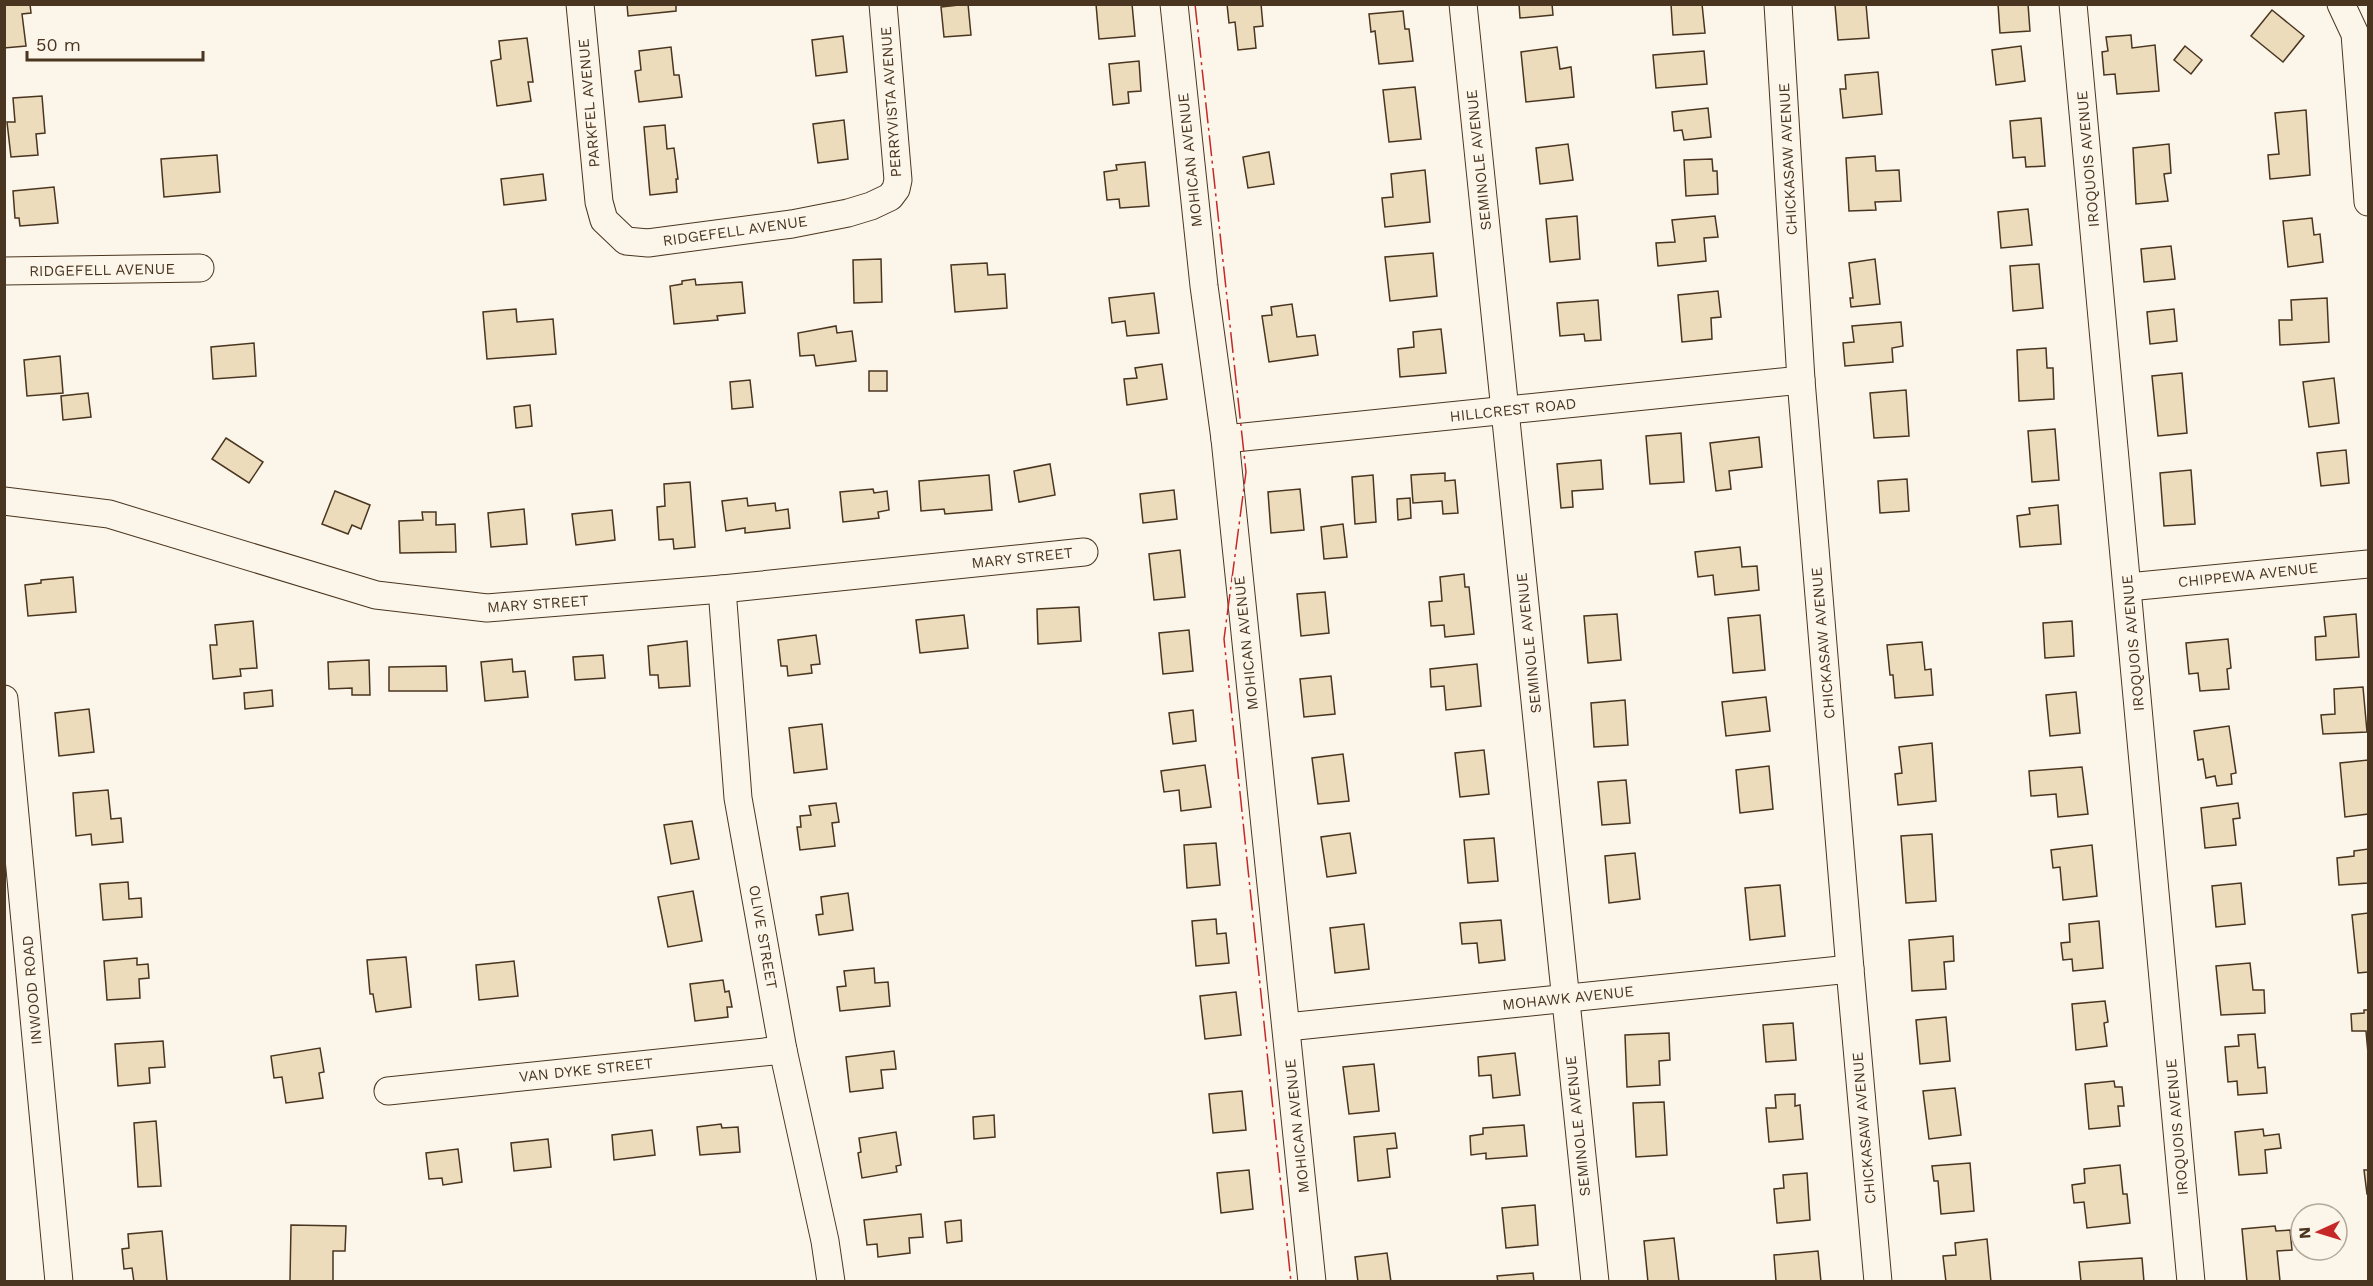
<svg xmlns="http://www.w3.org/2000/svg" width="2373" height="1286" font-family="'Work Sans',sans-serif">
  <style>
    .building { fill: #ecdcbc; stroke: #4a3520; stroke-width: 1.5 }
    .lines { fill: none; stroke-linecap: round; stroke-linejoin: round }
    .minor-casing { stroke: #4a3520; stroke-width: 29 }
    .minor { stroke: #fbf6e9; stroke-width: 27 }
    .power { stroke: #c62828; stroke-width: 1.5; stroke-dasharray: 21 4.5 3 4.5; stroke-linecap: butt }
    .labels { text-anchor: middle; dominant-baseline: central; stroke-width: 4.5; stroke-linejoin: round; paint-order: stroke }
    .street-label { font-size: 15px; fill: #4a3520; stroke: #fbf6e9 }
  </style>
  <rect width="100%" height="100%" fill="#fbf6e9"/>
  <!-- building -->
  <g class="building">
    <polygon points="4,4 30,4 31,13 22,14 26,46 4,48"/>
    <polygon points="627,4 676,4 676,11 628,16"/>
    <polygon points="968,4 971,35 944,37 941,7"/>
    <polygon points="1096,4 1132,4 1135,36 1099,39"/>
    <polygon points="1227,4 1261,4 1263,26 1254,27 1256,48 1238,50 1235,22 1229,23"/>
    <polygon points="1519,4 1552,4 1553,15 1520,18"/>
    <polygon points="1671,4 1702,4 1705,33 1673,35"/>
    <polygon points="1866,4 1869,38 1838,40 1835,5"/>
    <polygon points="1998,4 2028,4 2030,31 2000,33"/>
    <polygon points="2272,10 2304,36 2283,62 2251,36"/>
    <polygon points="1403,11 1405,29 1409,29 1413,61 1379,64 1375,31 1371,32 1369,14"/>
    <polygon points="2131,35 2132,48 2155,45 2159,91 2117,94 2115,74 2104,75 2102,52 2108,51 2106,37"/>
    <polygon points="843,36 847,72 816,76 812,40"/>
    <polygon points="527,38 533,82 528,82 531,101 497,106 491,61 501,59 499,41"/>
    <polygon points="2021,46 2025,81 1996,85 1992,50"/>
    <polygon points="2185,46 2202,60 2191,74 2174,60"/>
    <polygon points="671,47 674,75 679,75 682,97 639,102 635,71 641,70 639,51"/>
    <polygon points="1557,47 1560,69 1571,67 1574,97 1526,102 1521,52"/>
    <polygon points="1704,51 1707,84 1656,88 1653,55"/>
    <polygon points="1139,61 1141,91 1128,92 1129,103 1113,105 1109,64"/>
    <polygon points="1878,72 1882,114 1843,118 1840,89 1846,89 1845,75"/>
    <polygon points="1415,87 1421,139 1389,142 1383,90"/>
    <polygon points="42,96 45,133 36,134 38,155 11,157 7,122 15,122 13,98"/>
    <polygon points="1708,108 1711,137 1684,140 1682,130 1674,131 1672,112"/>
    <polygon points="2306,110 2310,175 2270,179 2268,155 2279,154 2275,113"/>
    <polygon points="2041,118 2045,166 2026,167 2025,157 2013,158 2010,121"/>
    <polygon points="844,120 848,159 818,163 813,124"/>
    <polygon points="665,125 667,149 674,148 678,179 676,179 677,192 650,195 644,127"/>
    <polygon points="1568,144 1573,180 1540,184 1536,148"/>
    <polygon points="2169,144 2171,173 2164,174 2168,201 2136,204 2133,148"/>
    <polygon points="1269,152 1274,184 1248,188 1243,157"/>
    <polygon points="217,155 220,192 164,197 161,159"/>
    <polygon points="1875,156 1876,171 1899,170 1901,201 1875,202 1876,210 1849,211 1846,158"/>
    <polygon points="1712,159 1713,171 1717,171 1718,194 1686,196 1684,160"/>
    <polygon points="1145,162 1149,206 1120,208 1119,199 1107,200 1104,172 1117,170 1116,165"/>
    <polygon points="1425,170 1430,222 1385,227 1382,198 1393,197 1391,174"/>
    <polygon points="543,174 546,200 504,205 501,179"/>
    <polygon points="54,187 58,223 20,226 19,218 15,218 13,191"/>
    <polygon points="2028,209 2032,245 2001,248 1998,212"/>
    <polygon points="1577,216 1580,259 1550,262 1546,219"/>
    <polygon points="1715,216 1718,237 1704,238 1706,261 1658,266 1656,243 1675,242 1672,220"/>
    <polygon points="2312,218 2314,235 2320,234 2323,262 2288,267 2283,221"/>
    <polygon points="2171,246 2175,279 2144,282 2141,249"/>
    <polygon points="1433,253 1437,296 1390,301 1385,257"/>
    <polygon points="881,259 882,302 854,303 853,260"/>
    <polygon points="1875,259 1880,304 1851,307 1850,298 1853,298 1849,263"/>
    <polygon points="987,263 988,275 1005,274 1007,308 955,312 951,265"/>
    <polygon points="2039,264 2043,308 2013,311 2010,266"/>
    <polygon points="695,279 696,285 742,282 745,313 717,316 718,320 674,324 670,286 682,284 682,281"/>
    <polygon points="1718,291 1721,317 1711,318 1712,339 1682,342 1678,295"/>
    <polygon points="1154,293 1159,333 1127,336 1125,321 1112,323 1109,298"/>
    <polygon points="2327,298 2329,342 2280,345 2279,320 2292,320 2291,300"/>
    <polygon points="1598,300 1601,340 1585,341 1584,334 1560,336 1557,303"/>
    <polygon points="1292,304 1297,337 1315,335 1318,355 1269,362 1262,316 1272,315 1271,307"/>
    <polygon points="516,309 517,322 553,319 556,354 487,359 483,312"/>
    <polygon points="2174,309 2177,341 2150,344 2147,312"/>
    <polygon points="1901,322 1903,346 1892,348 1893,362 1845,366 1843,343 1854,342 1852,326"/>
    <polygon points="836,326 837,333 852,331 856,361 816,366 814,355 800,356 798,333"/>
    <polygon points="1441,329 1446,373 1400,377 1398,349 1414,347 1413,332"/>
    <polygon points="254,343 256,376 213,379 211,347"/>
    <polygon points="2046,348 2047,368 2053,368 2054,399 2019,401 2017,350"/>
    <polygon points="60,356 63,393 27,396 24,360"/>
    <polygon points="1162,364 1167,399 1127,405 1124,379 1137,378 1135,368"/>
    <rect x="869" y="371" width="18" height="20"/>
    <polygon points="2182,373 2187,433 2158,436 2152,376"/>
    <polygon points="2334,378 2339,423 2309,427 2303,382"/>
    <polygon points="750,380 753,407 732,409 730,382"/>
    <polygon points="1906,390 1909,436 1874,438 1870,393"/>
    <polygon points="88,393 91,417 63,420 61,396"/>
    <polygon points="530,405 532,426 516,428 514,407"/>
    <polygon points="2055,429 2059,480 2032,482 2028,431"/>
    <polygon points="1681,433 1684,482 1650,484 1646,436"/>
    <polygon points="1759,437 1762,467 1729,471 1731,489 1716,491 1710,443"/>
    <polygon points="226,438 263,462 249,483 212,459"/>
    <polygon points="2346,450 2349,483 2321,486 2317,453"/>
    <polygon points="1601,460 1603,489 1572,491 1573,507 1561,508 1557,464"/>
    <polygon points="1050,464 1055,495 1019,502 1014,471"/>
    <polygon points="2191,470 2195,524 2164,526 2160,473"/>
    <polygon points="1445,473 1445,481 1455,480 1458,513 1443,514 1442,501 1413,503 1411,475"/>
    <polygon points="989,475 992,510 945,514 944,509 921,511 919,481"/>
    <polygon points="1373,475 1376,522 1355,524 1352,477"/>
    <polygon points="1907,479 1909,511 1880,513 1878,481"/>
    <polygon points="690,482 695,547 674,549 673,539 659,540 657,507 665,506 664,484"/>
    <polygon points="873,489 874,493 887,491 889,510 878,512 879,518 843,522 840,492"/>
    <polygon points="1300,489 1304,530 1271,533 1268,492"/>
    <polygon points="1174,490 1177,519 1143,523 1140,494"/>
    <polygon points="335,491 370,505 361,529 352,525 348,534 322,524"/>
    <polygon points="747,498 748,506 775,503 776,511 788,509 790,528 745,533 745,528 726,531 722,501"/>
    <polygon points="1410,498 1411,518 1398,520 1397,499"/>
    <polygon points="2058,505 2061,544 2020,547 2017,516 2030,514 2029,508"/>
    <polygon points="524,509 527,544 491,547 488,513"/>
    <polygon points="612,510 615,540 576,545 572,514"/>
    <polygon points="422,512 436,512 436,525 455,524 456,552 400,553 399,521 423,520"/>
    <polygon points="1343,524 1347,557 1324,559 1321,527"/>
    <polygon points="1740,547 1742,567 1757,566 1759,590 1715,595 1713,575 1698,577 1695,552"/>
    <polygon points="1180,550 1185,597 1154,600 1149,554"/>
    <polygon points="1464,574 1465,587 1469,587 1474,634 1445,637 1444,625 1431,626 1429,602 1442,601 1440,577"/>
    <polygon points="73,577 76,612 28,616 25,585 41,583 41,580"/>
    <polygon points="1325,592 1329,633 1301,636 1297,594"/>
    <polygon points="1079,607 1081,641 1038,644 1037,609"/>
    <polygon points="1617,614 1621,660 1588,663 1584,616"/>
    <polygon points="2356,614 2359,657 2316,660 2315,637 2326,636 2324,617"/>
    <polygon points="964,615 968,648 920,653 916,620"/>
    <polygon points="1760,615 1765,670 1733,673 1728,618"/>
    <polygon points="253,621 257,668 240,669 241,676 213,679 210,645 217,645 215,625"/>
    <polygon points="2072,621 2074,656 2045,658 2043,623"/>
    <polygon points="1189,630 1193,671 1163,674 1159,633"/>
    <polygon points="816,635 820,664 811,665 812,673 788,676 787,666 781,666 778,640"/>
    <polygon points="2228,639 2231,668 2227,669 2229,689 2200,691 2198,673 2189,674 2186,643"/>
    <polygon points="687,641 690,686 659,688 658,675 650,675 648,646"/>
    <polygon points="1922,642 1925,670 1931,669 1933,695 1895,698 1893,675 1890,675 1887,645"/>
    <polygon points="603,655 605,678 575,680 573,657"/>
    <polygon points="512,659 513,672 525,671 528,697 485,701 481,662"/>
    <polygon points="369,660 370,695 352,695 352,688 329,689 328,662"/>
    <polygon points="1477,664 1481,706 1446,710 1444,686 1431,687 1430,669"/>
    <polygon points="446,666 447,691 389,691 389,667"/>
    <polygon points="1331,676 1335,714 1304,717 1300,679"/>
    <polygon points="2363,687 2367,732 2323,734 2321,715 2335,714 2334,689"/>
    <polygon points="272,690 273,706 245,709 244,693"/>
    <polygon points="2076,692 2080,733 2050,736 2046,695"/>
    <polygon points="1766,697 1770,731 1726,736 1722,702"/>
    <polygon points="1625,700 1628,745 1594,747 1591,703"/>
    <polygon points="89,709 94,752 59,756 55,713"/>
    <polygon points="1193,710 1196,741 1173,744 1169,713"/>
    <polygon points="822,724 827,769 794,773 789,728"/>
    <polygon points="2229,726 2236,773 2231,774 2232,784 2217,786 2215,776 2206,778 2203,759 2198,760 2194,731"/>
    <polygon points="1932,743 1936,801 1898,805 1895,774 1902,773 1899,747"/>
    <polygon points="1484,750 1489,794 1460,797 1455,753"/>
    <polygon points="1343,754 1349,801 1318,804 1312,758"/>
    <polygon points="2368,760 2368,814 2345,817 2340,763"/>
    <polygon points="1205,765 1211,807 1181,811 1179,790 1164,792 1161,771"/>
    <polygon points="1769,766 1773,809 1740,813 1736,770"/>
    <polygon points="2082,767 2088,814 2058,817 2056,794 2031,796 2029,771"/>
    <polygon points="1626,780 1630,823 1602,825 1598,782"/>
    <polygon points="108,790 111,819 121,818 123,842 92,845 91,834 76,836 73,793"/>
    <polygon points="836,803 839,822 832,823 835,846 800,850 797,827 801,827 800,816 811,815 809,806"/>
    <polygon points="2238,803 2240,818 2233,819 2236,845 2205,848 2201,808"/>
    <polygon points="692,821 699,859 671,864 664,825"/>
    <polygon points="1350,833 1356,873 1327,877 1321,837"/>
    <polygon points="1932,834 1936,901 1906,903 1901,836"/>
    <polygon points="1494,838 1498,881 1468,883 1464,840"/>
    <polygon points="1216,843 1220,885 1187,888 1184,845"/>
    <polygon points="2092,845 2097,896 2063,900 2060,867 2053,868 2051,850"/>
    <polygon points="2368,849 2368,883 2339,885 2337,858 2354,856 2354,851"/>
    <polygon points="1635,853 1640,899 1609,903 1605,856"/>
    <polygon points="128,882 129,899 141,898 142,917 103,920 100,884"/>
    <polygon points="2241,883 2245,924 2216,927 2212,886"/>
    <polygon points="1780,885 1785,936 1750,940 1745,888"/>
    <polygon points="693,891 702,941 668,947 658,897"/>
    <polygon points="848,893 853,930 819,935 816,915 823,914 821,897"/>
    <polygon points="2368,913 2368,972 2358,973 2352,915"/>
    <polygon points="1216,919 1217,934 1226,933 1229,963 1196,966 1192,921"/>
    <polygon points="1501,920 1505,960 1479,963 1477,943 1462,944 1460,923"/>
    <polygon points="2099,921 2103,968 2073,971 2072,959 2063,960 2061,943 2070,942 2069,924"/>
    <polygon points="1364,924 1369,969 1335,973 1330,928"/>
    <polygon points="1953,936 1954,961 1944,962 1946,989 1912,991 1909,940"/>
    <polygon points="406,957 411,1007 376,1012 373,994 370,994 367,960"/>
    <polygon points="137,958 137,965 148,964 149,978 139,979 140,998 107,1000 104,961"/>
    <polygon points="514,961 518,996 479,1000 476,965"/>
    <polygon points="2250,963 2253,990 2264,990 2265,1013 2221,1015 2216,966"/>
    <polygon points="874,968 875,983 888,982 890,1006 840,1011 837,987 846,986 844,971"/>
    <polygon points="723,980 725,992 729,991 732,1007 727,1007 728,1017 695,1021 690,984"/>
    <polygon points="1236,992 1241,1035 1205,1039 1200,996"/>
    <polygon points="2105,1001 2108,1022 2104,1023 2107,1046 2076,1050 2072,1004"/>
    <polygon points="2364,1010 2368,1010 2368,1053 2366,1031 2352,1031 2351,1014 2364,1013"/>
    <polygon points="1946,1017 1950,1061 1920,1064 1916,1020"/>
    <polygon points="1793,1023 1796,1060 1766,1062 1763,1025"/>
    <polygon points="1669,1033 1670,1060 1659,1061 1660,1085 1627,1087 1625,1035"/>
    <polygon points="2255,1034 2258,1068 2265,1067 2267,1093 2238,1095 2237,1081 2228,1082 2225,1047 2239,1046 2238,1035"/>
    <polygon points="163,1041 165,1067 149,1068 150,1083 118,1086 115,1044"/>
    <polygon points="320,1048 324,1072 319,1073 323,1098 286,1103 282,1077 274,1078 271,1056"/>
    <polygon points="894,1051 896,1069 881,1070 883,1088 850,1092 846,1057"/>
    <polygon points="1515,1053 1520,1095 1493,1098 1491,1075 1479,1076 1478,1057"/>
    <polygon points="1374,1064 1379,1111 1349,1114 1343,1067"/>
    <polygon points="2114,1081 2115,1087 2122,1087 2124,1106 2118,1106 2120,1126 2089,1129 2085,1084"/>
    <polygon points="1955,1088 1961,1135 1929,1139 1923,1091"/>
    <polygon points="1242,1091 1246,1130 1213,1133 1209,1094"/>
    <polygon points="1795,1094 1795,1106 1800,1105 1803,1139 1769,1142 1766,1108 1776,1108 1775,1095"/>
    <polygon points="1664,1102 1667,1155 1636,1157 1633,1103"/>
    <polygon points="994,1115 995,1137 974,1139 973,1117"/>
    <polygon points="156,1121 161,1186 138,1187 134,1123"/>
    <polygon points="721,1124 722,1128 738,1127 740,1152 700,1155 697,1127"/>
    <polygon points="1524,1125 1527,1156 1486,1159 1486,1153 1471,1155 1470,1136 1483,1134 1483,1128"/>
    <polygon points="2263,1129 2264,1136 2279,1134 2281,1148 2265,1150 2267,1173 2239,1175 2235,1132"/>
    <polygon points="652,1130 655,1155 614,1160 612,1135"/>
    <polygon points="896,1132 901,1165 896,1166 897,1172 862,1178 858,1153 861,1152 859,1138"/>
    <polygon points="1395,1133 1397,1148 1387,1149 1390,1177 1358,1181 1354,1137"/>
    <polygon points="548,1139 551,1167 514,1171 511,1143"/>
    <polygon points="458,1149 462,1182 443,1185 442,1178 429,1179 426,1153"/>
    <polygon points="1970,1163 1974,1211 1941,1214 1938,1181 1934,1181 1932,1166"/>
    <polygon points="2120,1165 2123,1194 2127,1194 2130,1223 2087,1228 2084,1202 2074,1203 2072,1185 2085,1183 2084,1169"/>
    <polygon points="1249,1170 1253,1209 1221,1213 1217,1173"/>
    <polygon points="2364,1170 2368,1170 2368,1194 2367,1194"/>
    <polygon points="1807,1173 1810,1220 1777,1223 1774,1189 1784,1188 1783,1175"/>
    <polygon points="1535,1205 1538,1245 1506,1248 1502,1208"/>
    <polygon points="921,1214 923,1237 909,1238 910,1253 878,1257 877,1244 867,1245 864,1220"/>
    <polygon points="961,1220 962,1241 947,1243 945,1222"/>
    <polygon points="291,1225 346,1226 345,1251 333,1251 333,1282 290,1281"/>
    <polygon points="2275,1226 2276,1231 2290,1230 2292,1250 2277,1251 2280,1281 2247,1282 2242,1229"/>
    <polygon points="162,1231 167,1281 134,1282 132,1268 124,1269 122,1249 129,1248 128,1234"/>
    <polygon points="1674,1238 1679,1282 1648,1282 1644,1241"/>
    <polygon points="1987,1239 1991,1282 1946,1282 1943,1256 1956,1255 1955,1243"/>
    <polygon points="1818,1251 1821,1282 1776,1281 1774,1255"/>
    <polygon points="1387,1253 1391,1282 1358,1282 1355,1257"/>
    <polygon points="2142,1258 2144,1282 2081,1282 2079,1262"/>
    <polygon points="1533,1273 1534,1282 1498,1282 1497,1276"/>
  </g>
  <g class="lines">
    <!-- minor casing -->
    <g class="minor-casing">
      <g id="minor">
        <polyline points="580,4 599,202 604,220 626,241 648,243 792,224 848,213 871,206 890,197 896,189 898,180 883,4"/>
        <polyline points="1174,4 1204,286 1225,439 1312,1282"/>
        <polyline points="1463,4 1595,1282"/>
        <polyline points="1778,4 1801,380 1850,969 1878,1282"/>
        <polyline points="2073,4 2191,1282"/>
        <polyline points="2341,4 2355,34 2368,202"/>
        <polyline points="4,271 200,268"/>
        <polyline points="1225,439 1801,380"/>
        <polyline points="4,501 109,514 376,595 487,608 722,589 1084,552"/>
        <polyline points="2128,587 2368,564"/>
        <polyline points="722,589 738,798 783,1050 825,1241 831,1282"/>
        <polyline points="4,699 59,1282"/>
        <polyline points="1287,1027 1850,969"/>
        <polyline points="388,1091 783,1050"/>
      </g>
    </g>
    <!-- minor -->
    <use href="#minor" class="minor"/>
    <!-- power -->
    <polyline class="power" points="1195,4 1246,472 1224,639 1291,1282"/>
  </g>
  <g class="labels">
    <!-- street labels -->
    <g class="street-label">
      <text transform="translate(891 102) rotate(-94)">PERRYVISTA AVENUE</text>
      <text transform="translate(589 103) rotate(-95)">PARKFEL AVENUE</text>
      <text transform="translate(1788 159) rotate(-93)">CHICKASAW AVENUE</text>
      <text transform="translate(2088 159) rotate(-95)">IROQUOIS AVENUE</text>
      <text transform="translate(1190 160) rotate(-96)">MOHICAN AVENUE</text>
      <text transform="translate(1479 160) rotate(-96)">SEMINOLE AVENUE</text>
      <text transform="translate(735 231) rotate(-8)">RIDGEFELL AVENUE</text>
      <text transform="translate(102 270) rotate(-1)">RIDGEFELL AVENUE</text>
      <text transform="translate(1513 410) rotate(-6)">HILLCREST ROAD</text>
      <text transform="translate(1022 558) rotate(-6)">MARY STREET</text>
      <text transform="translate(2248 575) rotate(-6)">CHIPPEWA AVENUE</text>
      <text transform="translate(538 604) rotate(-4)">MARY STREET</text>
      <text transform="translate(1246 643) rotate(-96)">MOHICAN AVENUE</text>
      <text transform="translate(1529 643) rotate(-96)">SEMINOLE AVENUE</text>
      <text transform="translate(1823 643) rotate(-95)">CHICKASAW AVENUE</text>
      <text transform="translate(2133 643) rotate(-95)">IROQUOIS AVENUE</text>
      <text transform="translate(763 937) rotate(80)">OLIVE STREET</text>
      <text transform="translate(32 990) rotate(-95)">INWOOD ROAD</text>
      <text transform="translate(1568 998) rotate(-6)">MOHAWK AVENUE</text>
      <text transform="translate(586 1070) rotate(-6)">VAN DYKE STREET</text>
      <text transform="translate(1297 1126) rotate(-96)">MOHICAN AVENUE</text>
      <text transform="translate(1578 1126) rotate(-96)">SEMINOLE AVENUE</text>
      <text transform="translate(2177 1127) rotate(-95)">IROQUOIS AVENUE</text>
      <text transform="translate(1864 1128) rotate(-95)">CHICKASAW AVENUE</text>
    </g>
  </g>
  <!-- border -->
  <rect width="2373" height="1286" fill="none" stroke="#4a3520" stroke-width="12"/>
  <!-- north arrow -->
  <g transform="translate(2319 1232) rotate(266)"><circle r="28" fill="#fbf6e9" stroke="#b4a999" stroke-width="1.5"/>
  <path d="M0-4.5L10 22L0 15L-10 22Z" fill="#c62828"/>
  <text y="-9" font-size="16" font-weight="bold" text-anchor="middle" fill="#4a3520">N</text>
  </g>
  <!-- scale -->
  <path d="M27 51v9h176v-9" fill="none" stroke="#4a3520" stroke-width="3"/>
  <text x="36" y="51" font-size="18" fill="#4a3520" stroke="#fbf6e9" stroke-width="4.5" paint-order="stroke">50 m</text>
</svg>
